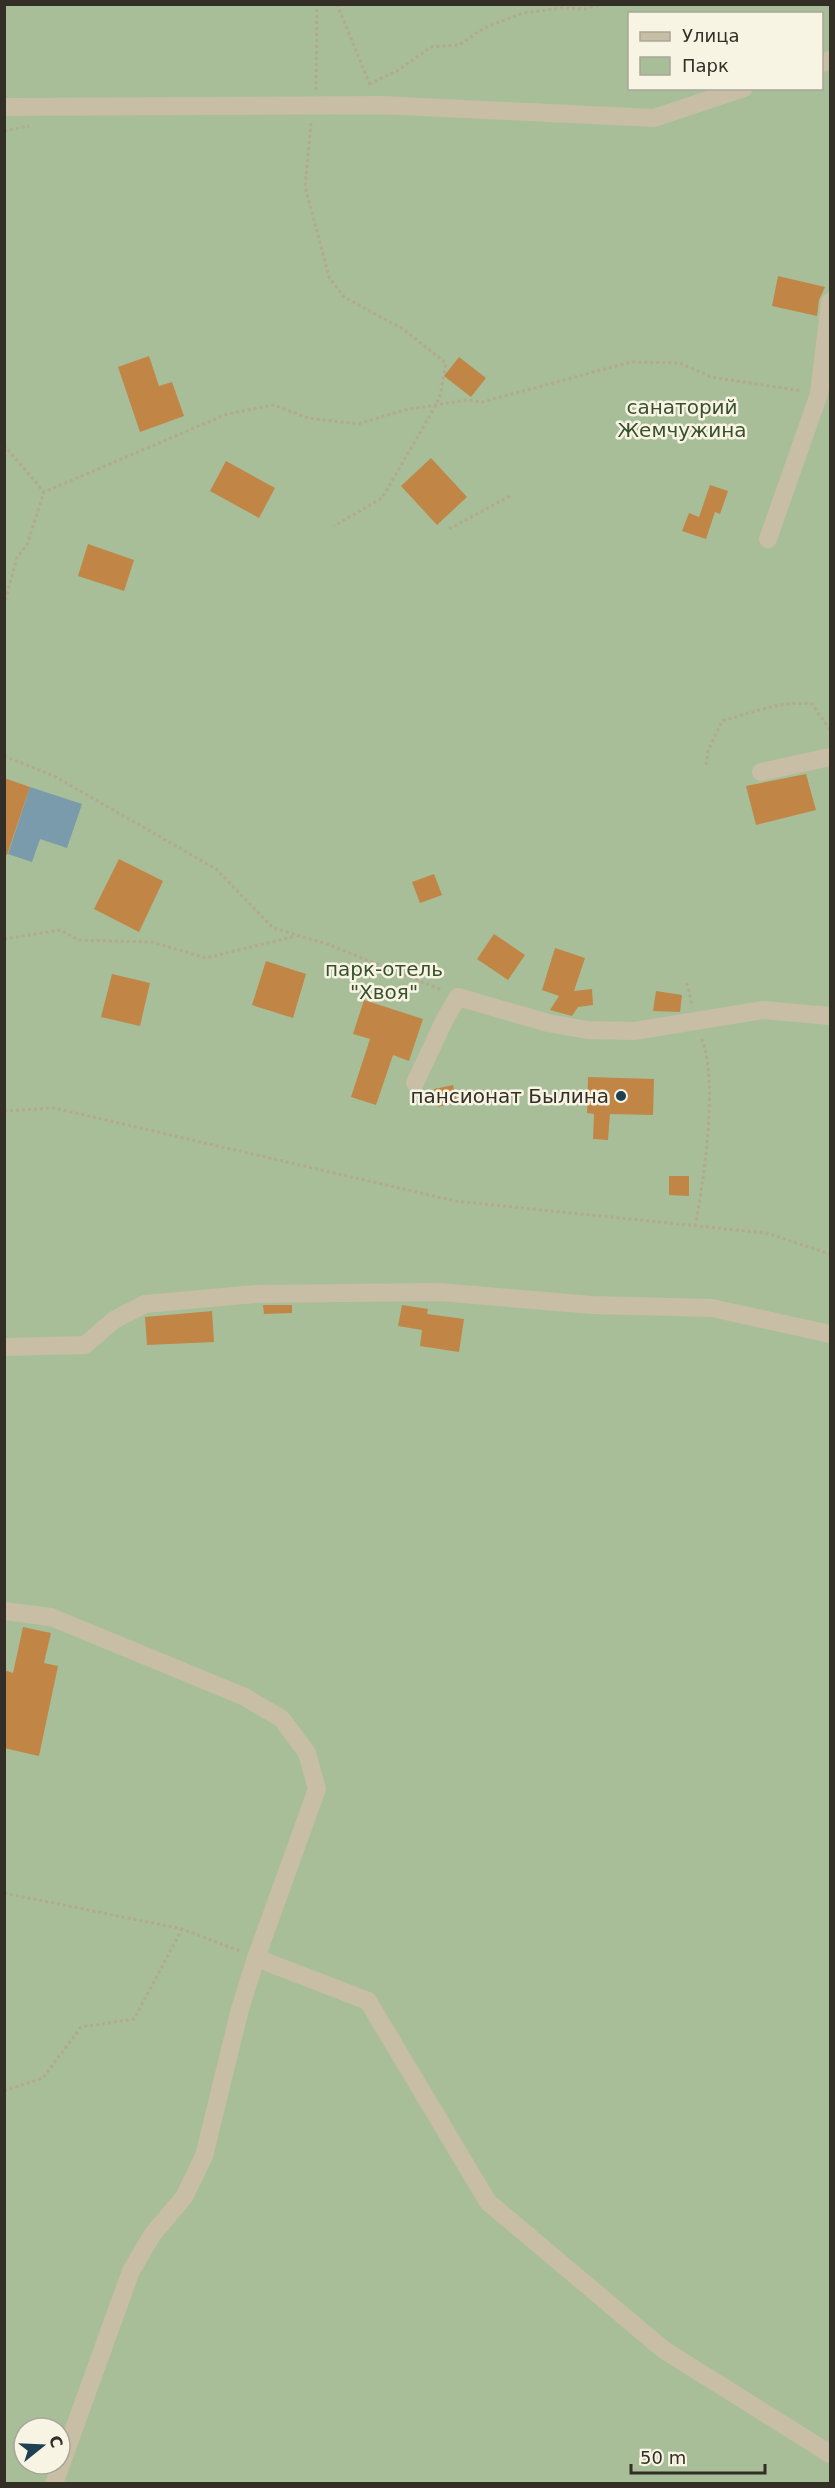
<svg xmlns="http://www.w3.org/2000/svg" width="835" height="2488" font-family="'DejaVu Sans',sans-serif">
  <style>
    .green { fill: #a7be99; fill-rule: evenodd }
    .water { fill: #799bab }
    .building { fill: #c18646 }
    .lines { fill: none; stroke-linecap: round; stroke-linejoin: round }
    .path { stroke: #b3a990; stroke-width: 3; stroke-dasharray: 3 3; stroke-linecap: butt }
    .minor { stroke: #c7bea5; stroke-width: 18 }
    .poi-dot { fill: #1e4053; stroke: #f8f4e4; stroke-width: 2 }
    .labels { text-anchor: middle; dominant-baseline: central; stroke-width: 5; stroke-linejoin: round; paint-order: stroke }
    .park-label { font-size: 20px; fill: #38502b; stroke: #f8f4e4 }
    .poi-label { font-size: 20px; fill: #332e26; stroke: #f8f4e4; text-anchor: end }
  </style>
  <rect width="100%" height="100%" fill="#f0ebd9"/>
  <!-- green -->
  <path class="green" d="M5,5H830V2483L5,2484ZM630,14H822V88H630ZM24,2428H60V2464H24Z"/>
  <!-- water -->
  <polygon class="water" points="30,787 82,804 67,848 40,839 32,862 8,854"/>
  <!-- building -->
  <g class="building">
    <polygon points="778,276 825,287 819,300 817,316 772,306"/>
    <polygon points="149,356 159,386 172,382 184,416 140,432 118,367"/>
    <polygon points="459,357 486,378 471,397 444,376"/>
    <polygon points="431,458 467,497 437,525 401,486"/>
    <polygon points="226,461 275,488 259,518 210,491"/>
    <polygon points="710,485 728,491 720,514 715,512 706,539 682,531 689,513 699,517"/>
    <polygon points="88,544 134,560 124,591 78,576"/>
    <polygon points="806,774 816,810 756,825 746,786"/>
    <polygon points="4,778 30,787 7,855 4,855"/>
    <polygon points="119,859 163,881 139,932 94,909"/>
    <polygon points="434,874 442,895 420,903 412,882"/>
    <polygon points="494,934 525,955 508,980 477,959"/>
    <polygon points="555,948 585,958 574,991 592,989 593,1005 578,1007 572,1016 550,1010 559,996 542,990"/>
    <polygon points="266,961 306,974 293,1018 252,1005"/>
    <polygon points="112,974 150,983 140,1026 101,1017"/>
    <polygon points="656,991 682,995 680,1012 653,1011"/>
    <polygon points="364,1000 423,1019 409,1061 393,1055 376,1105 351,1097 370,1039 353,1034"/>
    <polygon points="588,1077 654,1079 653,1115 610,1114 608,1140 593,1139 594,1114 587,1113"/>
    <polygon points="453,1085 457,1102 438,1107 434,1089"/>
    <polygon points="669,1176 689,1176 689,1196 669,1195"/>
    <polygon points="263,1305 292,1305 292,1313 264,1314"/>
    <polygon points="402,1305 428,1309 427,1314 464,1319 459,1352 420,1346 422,1330 398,1326"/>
    <polygon points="212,1311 214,1342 147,1345 145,1317"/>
    <polygon points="23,1627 51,1633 44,1663 58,1666 39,1756 4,1748 4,1670 13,1673"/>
  </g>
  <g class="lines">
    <!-- path -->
    <g class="path">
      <polyline points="337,4 370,85"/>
      <polyline points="369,84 397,71 431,47 459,45 484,28 523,13 562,8 585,9 601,4"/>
      <polyline points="316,90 317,4"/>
      <polyline points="311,123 305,186 329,277 344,297 403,329 446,363 440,396 435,407 382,498 334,526"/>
      <polyline points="4,131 29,126"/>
      <polyline points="4,445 44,492"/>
      <polyline points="449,529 512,495"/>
      <polyline points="4,606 17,557 27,545 44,492 227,414 274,405 308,418 358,424 404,410 467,400 482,402 631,362 680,363 711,377 802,391"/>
      <polyline points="4,756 54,776 216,869 273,928 327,944 442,990"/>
      <path d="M706,765L708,751L722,721C751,713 782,700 812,704L830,730"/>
      <polyline points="4,939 60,930 79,940 152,942 206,958 296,936"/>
      <polyline points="687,983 692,1005"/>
      <polyline points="4,1111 54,1108 455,1201 766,1233 830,1254"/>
      <path d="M695,1226C704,1180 719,1079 701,1037"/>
      <polyline points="4,1893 182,1929 240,1951"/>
      <polyline points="4,2091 43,2078 81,2027 134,2019 182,1929"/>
    </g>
    <!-- minor -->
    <g class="minor">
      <polyline points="822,63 830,60"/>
      <polyline points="4,107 381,105 654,118 744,88"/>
      <polyline points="768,539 819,394 830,302"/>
      <polyline points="761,772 830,757"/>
      <polyline points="415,1083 445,1019 458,997 548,1023 587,1030 634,1031 763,1010 830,1016"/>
      <polyline points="4,1347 85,1345 114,1320 145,1304 255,1294 439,1292 592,1305 712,1308 830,1334"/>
      <polyline points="4,1611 51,1617 245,1697 282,1719 307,1753 317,1789 256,1958 240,2009 204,2156 184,2197 152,2235 131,2271 54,2484"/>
      <polyline points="256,1958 368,2001 488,2202 664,2350 830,2454"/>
    </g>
  </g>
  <!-- markers -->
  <circle class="poi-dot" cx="621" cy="1096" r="6"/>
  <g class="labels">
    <!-- park labels -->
    <g class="park-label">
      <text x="682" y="407">санаторий<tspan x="682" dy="23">Жемчужина</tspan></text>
      <text x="384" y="969">парк-отель<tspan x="384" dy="23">"Хвоя"</tspan></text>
    </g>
    <!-- poi labels -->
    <g class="poi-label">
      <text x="609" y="1096">пансионат Былина</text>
    </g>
  </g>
  <!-- border -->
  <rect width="835" height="2488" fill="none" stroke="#332e26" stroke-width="12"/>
  <!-- legend -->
  <rect x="628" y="12" width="195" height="78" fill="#f8f4e4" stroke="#a9a598" stroke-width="1.5"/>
  <rect x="640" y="32" width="30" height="9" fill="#c7bea5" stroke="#a9a598" stroke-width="1.5"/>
  <text x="682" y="42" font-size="18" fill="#332e26">Улица</text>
  <rect x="640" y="57" width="30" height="18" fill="#a7be99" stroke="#a9a598" stroke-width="1.5"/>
  <text x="682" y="72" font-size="18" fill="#332e26">Парк</text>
  <!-- north arrow -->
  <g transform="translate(42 2446) rotate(72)"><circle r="28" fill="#f8f4e4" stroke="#a9a598" stroke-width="1.5"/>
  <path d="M0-4.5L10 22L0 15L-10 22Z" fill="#1e4053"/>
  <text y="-9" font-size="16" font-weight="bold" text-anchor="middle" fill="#332e26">С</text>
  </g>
  <!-- scale -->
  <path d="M631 2464v9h134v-9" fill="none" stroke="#332e26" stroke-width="3"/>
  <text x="640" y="2464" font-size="18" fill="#332e26" stroke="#f8f4e4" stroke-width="4.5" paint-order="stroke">50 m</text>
</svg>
